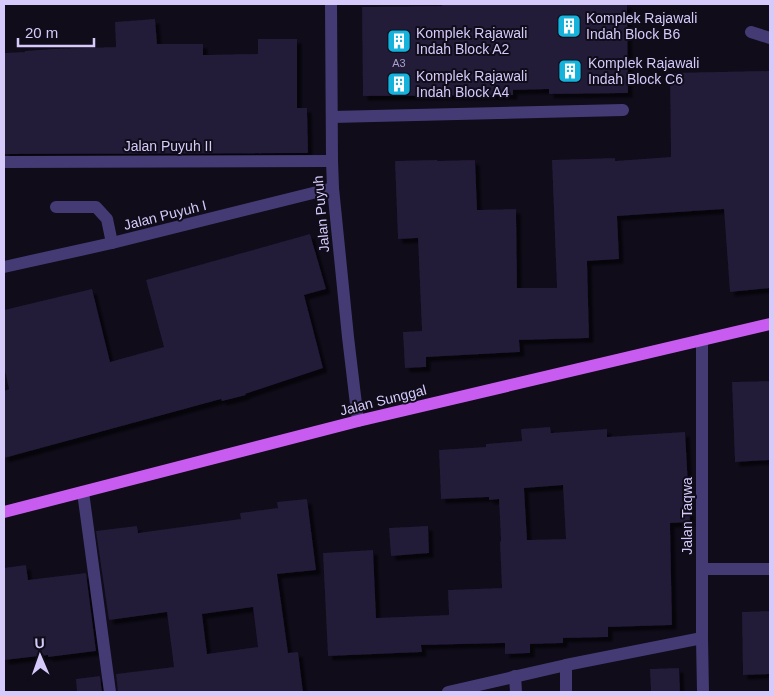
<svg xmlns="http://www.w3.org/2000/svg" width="774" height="696" font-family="Arial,sans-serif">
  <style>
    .building { fill: #241a39; fill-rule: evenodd; filter: url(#shadow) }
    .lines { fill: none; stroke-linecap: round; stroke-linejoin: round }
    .service { stroke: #443b75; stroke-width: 12 }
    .minor { stroke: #443b75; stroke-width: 12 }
    .primary { stroke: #c85cf0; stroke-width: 12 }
    .labels { text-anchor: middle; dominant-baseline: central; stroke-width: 4; stroke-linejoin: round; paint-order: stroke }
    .number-label { font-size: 11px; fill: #a99eca }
    .poi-label { font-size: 14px; fill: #d5cafa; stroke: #100c1a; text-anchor: start }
    .street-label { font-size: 14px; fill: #d5cafa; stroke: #100c1a }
  </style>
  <defs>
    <filter id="shadow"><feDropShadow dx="4.5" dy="4.5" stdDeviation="1" flood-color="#0009"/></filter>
  </defs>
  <rect width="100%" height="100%" fill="#100c1a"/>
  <!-- building -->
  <g class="building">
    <polygon points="442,4 627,4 628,93 549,94 549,89 513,90 513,95 363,96 362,7 442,6"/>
    <polygon points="155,19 157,44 203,44 203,55 258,54 258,39 297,39 297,108 307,108 308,153 4,154 4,53 25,52 25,51 53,49 116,47 115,22"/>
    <polygon points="770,71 770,288 730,292 724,209 617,216 619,259 587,261 589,338 519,340 520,352 426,357 426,367 405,368 403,332 422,331 418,238 398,239 395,161 437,160 437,161 475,160 477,210 516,209 517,288 557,288 552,160 615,158 615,161 671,157 670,73"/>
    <polygon points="310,234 326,289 304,295 323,368 245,394 246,395 222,401 221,399 4,458 4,391 9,389 4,366 4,310 92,289 110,362 164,347 146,280"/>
    <polygon points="770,381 770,460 735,462 732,382"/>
    <path d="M550,427L551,433L607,429V437L685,432L690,522L670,523L672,625L608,627V637L563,638V643L530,644V653L505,654V643L421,645L422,652L328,656L323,553L373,550L376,618L449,615L448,590L502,588L500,542L501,541L499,499L489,500V497L441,499L439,450L486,447V444L522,441L521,429ZM563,485L566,539L527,540L524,488Z"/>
    <path d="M307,499L316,570L277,574L288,653L298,652L303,692H118L116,674L174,667L167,612L109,620L96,531L137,526L138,533L241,519L240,513L278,508L277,502ZM253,607L258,647L207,654L202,614Z"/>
    <polygon points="428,526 429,553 391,556 389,528"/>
    <polygon points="26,565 28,580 86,573 96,651 48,657 48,655 4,660 4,568"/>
    <polygon points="770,611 770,674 743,675 742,612"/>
    <polygon points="679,668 680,692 651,692 650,669"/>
    <polygon points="100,676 102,692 77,692 76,679"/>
  </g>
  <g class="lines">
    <!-- service -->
    <g class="service">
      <polyline points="751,32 770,38"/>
      <polyline points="56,207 96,207 107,219 112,243"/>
      <polyline points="566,665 566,692"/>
      <polyline points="515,676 516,692"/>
    </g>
    <!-- minor -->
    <g class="minor">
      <polyline points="331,4 332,161 333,188 348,337 358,421"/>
      <polyline points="332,117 623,110"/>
      <polyline points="4,162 332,161"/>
      <polyline points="4,267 112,243 333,188"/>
      <polyline points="702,340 702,638 703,692"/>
      <polyline points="83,492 110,692"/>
      <polyline points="702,569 770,569"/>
      <polyline points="448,692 566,665 702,638"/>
    </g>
    <!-- primary -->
    <polyline class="primary" points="4,512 358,421 770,324"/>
  </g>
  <!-- icons -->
  <defs>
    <g id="building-square" transform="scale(1.25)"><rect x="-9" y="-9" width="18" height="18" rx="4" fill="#15b2dc" stroke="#100c1a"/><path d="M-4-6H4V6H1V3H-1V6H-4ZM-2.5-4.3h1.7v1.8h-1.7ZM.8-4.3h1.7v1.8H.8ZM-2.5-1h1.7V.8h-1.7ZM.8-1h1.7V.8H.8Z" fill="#fff"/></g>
  </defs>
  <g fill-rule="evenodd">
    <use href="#building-square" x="569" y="26"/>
    <use href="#building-square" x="399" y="41"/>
    <use href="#building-square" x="570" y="71"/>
    <use href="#building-square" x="399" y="84"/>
  </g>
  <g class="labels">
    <!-- number labels -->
    <g class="number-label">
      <text x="399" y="63">A3</text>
    </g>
    <!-- poi labels -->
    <g class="poi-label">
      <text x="586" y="18">Komplek Rajawali<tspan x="586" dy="16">Indah Block B6</tspan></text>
      <text x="416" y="33">Komplek Rajawali<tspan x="416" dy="16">Indah Block A2</tspan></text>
      <text x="588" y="63">Komplek Rajawali<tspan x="588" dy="16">Indah Block C6</tspan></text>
      <text x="416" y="76">Komplek Rajawali<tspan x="416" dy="16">Indah Block A4</tspan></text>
    </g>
    <!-- street labels -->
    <g class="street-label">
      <text x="168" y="146">Jalan Puyuh II</text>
      <text transform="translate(321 214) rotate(-95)">Jalan Puyuh</text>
      <text transform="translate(165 215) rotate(-14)">Jalan Puyuh I</text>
      <text transform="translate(383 400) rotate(-14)">Jalan Sunggal</text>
      <text transform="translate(687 516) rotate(-90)">Jalan Taqwa</text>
    </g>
  </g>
  <!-- border -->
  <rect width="774" height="696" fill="none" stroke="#d5cafa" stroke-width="10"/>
  <!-- north arrow -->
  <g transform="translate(40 656) rotate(358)" stroke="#100c1a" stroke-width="4" paint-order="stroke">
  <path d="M0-4L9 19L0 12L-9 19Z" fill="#d5cafa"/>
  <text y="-8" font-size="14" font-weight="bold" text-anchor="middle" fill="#d5cafa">U</text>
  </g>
  <!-- scale -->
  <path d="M18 38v8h76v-8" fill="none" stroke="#d5cafa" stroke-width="2.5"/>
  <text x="25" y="38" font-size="15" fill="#d5cafa" stroke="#100c1a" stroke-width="4" paint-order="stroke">20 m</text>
</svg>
